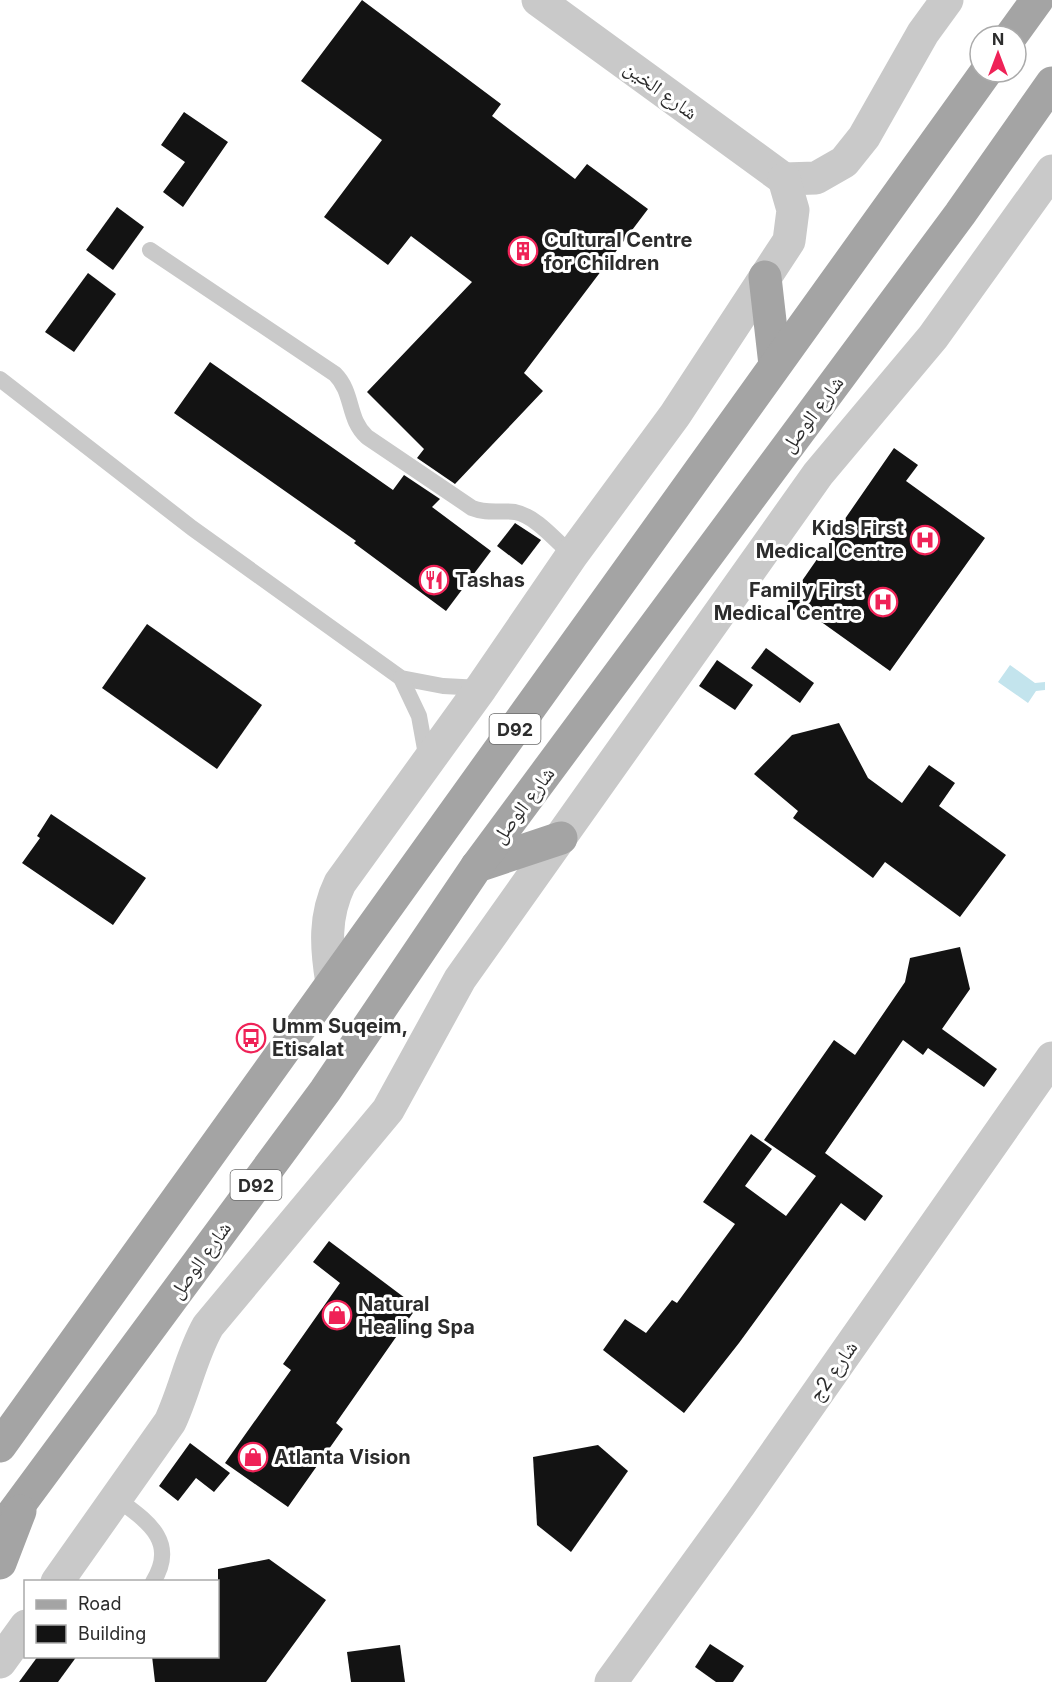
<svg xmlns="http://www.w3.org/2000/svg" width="1052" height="1682" font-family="Inter,'Noto Naskh Arabic',sans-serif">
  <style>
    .water { fill: #c3e4ed }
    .building { fill: #131313 }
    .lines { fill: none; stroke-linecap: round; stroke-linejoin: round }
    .service { stroke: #c9c9c9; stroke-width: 16 }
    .minor { stroke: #c9c9c9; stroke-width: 33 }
    .primary { stroke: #a4a4a4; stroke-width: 33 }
    .labels { text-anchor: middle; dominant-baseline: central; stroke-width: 6; stroke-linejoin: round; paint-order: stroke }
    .shield { fill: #fff; stroke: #6b6b6b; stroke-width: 1.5 }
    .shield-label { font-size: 18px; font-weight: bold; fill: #2c2c2c }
    .street-label { font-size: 20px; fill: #2c2c2c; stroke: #fff }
    .poi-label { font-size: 20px; font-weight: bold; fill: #2c2c2c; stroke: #fff; text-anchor: start }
  </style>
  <rect width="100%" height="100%" fill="#fff"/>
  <!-- water -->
  <polygon class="water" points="1010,665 1035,683 1045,682 1045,690 1036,691 1028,703 998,682"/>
  <!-- building -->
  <g class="building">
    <polygon points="362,0 501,104 492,116 575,179 587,164 648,209 524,373 543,391 455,484 417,458 424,449 367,392 472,282 411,236 388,265 324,217 382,140 301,81"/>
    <polygon points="184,112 228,142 183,207 163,192 185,162 161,145"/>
    <polygon points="117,207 144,227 113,270 86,250"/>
    <polygon points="88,273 116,294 74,352 45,332"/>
    <polygon points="210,362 393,490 404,475 440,499 432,507 491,551 446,611 354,543 356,541 174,413"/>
    <polygon points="894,448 918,465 906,481 985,538 890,671 813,616 809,621 786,604"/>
    <polygon points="515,523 541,540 522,565 497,546"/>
    <polygon points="147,624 262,705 217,769 102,688"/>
    <polygon points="766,648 814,683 800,703 751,668"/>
    <polygon points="717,660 753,685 735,710 699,686"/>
    <polygon points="839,723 868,778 902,803 929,765 955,783 939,806 1006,855 960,917 885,862 873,878 793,818 798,811 754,774 792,735"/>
    <polygon points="51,814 146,878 113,925 22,863 40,838 37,836"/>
    <polygon points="960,947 970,989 942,1029 997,1069 984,1087 928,1048 923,1055 903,1040 825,1153 883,1196 865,1221 841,1203 739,1343 684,1413 603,1350 625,1319 646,1333 672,1300 677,1303 735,1224 703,1202 751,1134 772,1149 745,1186 786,1216 816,1176 764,1140 834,1040 855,1055 905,982 910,958"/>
    <polygon points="329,1241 417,1307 336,1423 343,1429 288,1507 225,1463 291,1370 283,1364 340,1283 313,1262"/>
    <polygon points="190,1443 230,1473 214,1492 196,1478 178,1501 159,1486"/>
    <polygon points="598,1445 628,1471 571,1552 537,1525 533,1457"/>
    <polygon points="269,1559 326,1600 266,1682 155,1682 152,1656 218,1656 218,1569"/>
    <polygon points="710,1644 744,1666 733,1682 716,1682 695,1667"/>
    <polygon points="400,1645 405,1682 351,1682 347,1652"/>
    <polygon points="38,1656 77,1656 58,1682 19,1682"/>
  </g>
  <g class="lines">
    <!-- service -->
    <g class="service">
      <path d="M150,250L335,374C354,393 347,419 367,437L472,508C487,514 499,510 515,512C536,516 556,541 572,555"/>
      <polyline points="0,379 192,528 401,678 443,686 481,688"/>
      <polyline points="401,678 419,716 427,760"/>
      <path d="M116,1498C145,1520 179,1540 153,1582"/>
    </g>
    <!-- minor -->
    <g class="minor">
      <polyline points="538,0 784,179"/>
      <polyline points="784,179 816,178 844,162 864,137 923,33 947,0"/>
      <path d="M332,983C326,947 324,916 340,883L481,688L572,555L675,415L789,241L793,210L784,179"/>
      <path d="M57,1582L170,1422C185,1390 191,1356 208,1326L388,1110L460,979L818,474L933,337L1052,171"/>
      <polyline points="0,1662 26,1626"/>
      <polyline points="611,1682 740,1504 1052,1058"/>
    </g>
    <!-- primary -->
    <g class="primary">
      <polyline points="1011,36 1037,0"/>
      <polyline points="765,277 775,365"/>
      <polyline points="477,866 561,838"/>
      <polyline points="0,1446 986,72"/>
      <polyline points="0,1531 325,1091 477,866 960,214 1052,83"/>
      <polyline points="0,1563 20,1511"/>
    </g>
  </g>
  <!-- icons -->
  <defs>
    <g id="building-ring" transform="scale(1.5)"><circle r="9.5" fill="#fff" stroke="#ef2257" stroke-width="1.5"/><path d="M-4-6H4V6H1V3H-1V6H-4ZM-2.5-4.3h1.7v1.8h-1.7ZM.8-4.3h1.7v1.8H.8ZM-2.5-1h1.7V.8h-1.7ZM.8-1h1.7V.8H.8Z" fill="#ef2257"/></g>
    <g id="hospital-ring" transform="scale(1.5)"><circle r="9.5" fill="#fff" stroke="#ef2257" stroke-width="1.5"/><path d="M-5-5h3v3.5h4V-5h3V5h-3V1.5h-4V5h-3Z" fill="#ef2257"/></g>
    <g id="restaurant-ring" transform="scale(1.5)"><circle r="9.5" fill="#fff" stroke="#ef2257" stroke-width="1.5"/><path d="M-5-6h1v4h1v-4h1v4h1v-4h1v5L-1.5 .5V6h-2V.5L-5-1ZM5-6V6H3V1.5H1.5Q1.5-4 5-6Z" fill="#ef2257"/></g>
    <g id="bus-ring" transform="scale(1.5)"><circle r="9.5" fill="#fff" stroke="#ef2257" stroke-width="1.5"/><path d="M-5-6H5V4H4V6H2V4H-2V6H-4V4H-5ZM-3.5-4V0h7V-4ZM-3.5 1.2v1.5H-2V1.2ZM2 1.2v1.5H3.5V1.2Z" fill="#ef2257"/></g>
    <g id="shop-ring" transform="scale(1.5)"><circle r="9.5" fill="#fff" stroke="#ef2257" stroke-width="1.5"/><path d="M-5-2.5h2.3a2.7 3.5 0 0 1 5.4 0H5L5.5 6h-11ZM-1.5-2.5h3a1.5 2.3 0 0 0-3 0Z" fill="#ef2257"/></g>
  </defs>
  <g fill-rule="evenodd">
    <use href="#building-ring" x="523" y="251"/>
    <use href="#hospital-ring" x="925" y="540"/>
    <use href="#restaurant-ring" x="434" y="580"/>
    <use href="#hospital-ring" x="883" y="602"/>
    <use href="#bus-ring" x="251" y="1038"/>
    <use href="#shop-ring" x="337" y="1315"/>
    <use href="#shop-ring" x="253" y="1457"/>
  </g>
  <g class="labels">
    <!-- shield labels -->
    <g class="shield">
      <rect x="489.5" y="714" width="51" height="30" rx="4.5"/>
      <rect x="230.5" y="1170" width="51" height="30" rx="4.5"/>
    </g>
    <g class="shield-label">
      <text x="515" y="729">D92</text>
      <text x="256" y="1185">D92</text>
    </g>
    <!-- street labels -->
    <g class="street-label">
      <text transform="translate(661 90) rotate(36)">شارع الخين</text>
      <text transform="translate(812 414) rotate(-53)">شارع الوصل</text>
      <text transform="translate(523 805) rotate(-53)">شارع الوصل</text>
      <text transform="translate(200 1260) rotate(-54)">شارع الوصل</text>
      <text transform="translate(833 1371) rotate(-55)">شارع 2ج</text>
    </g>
    <!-- poi labels -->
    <g class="poi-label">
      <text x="544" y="240">Cultural Centre<tspan x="544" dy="23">for Children</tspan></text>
      <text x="904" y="528" text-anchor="end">Kids First<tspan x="904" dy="23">Medical Centre</tspan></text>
      <text x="455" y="580">Tashas</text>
      <text x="862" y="590" text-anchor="end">Family First<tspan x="862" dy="23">Medical Centre</tspan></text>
      <text x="272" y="1026">Umm Suqeim,<tspan x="272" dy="23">Etisalat</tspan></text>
      <text x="358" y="1304">Natural<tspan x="358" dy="23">Healing Spa</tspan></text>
      <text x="274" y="1457">Atlanta Vision</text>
    </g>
  </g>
  <!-- legend -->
  <rect x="24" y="1580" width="195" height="78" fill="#ffffff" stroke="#ababab" stroke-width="1.5"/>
  <rect x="36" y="1600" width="30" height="9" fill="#a4a4a4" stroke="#ababab" stroke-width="1.5"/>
  <text x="78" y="1610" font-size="18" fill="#2c2c2c">Road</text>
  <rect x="36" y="1625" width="30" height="18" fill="#131313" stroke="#ababab" stroke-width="1.5"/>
  <text x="78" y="1640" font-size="18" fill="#2c2c2c">Building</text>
  <!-- north arrow -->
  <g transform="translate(998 54)"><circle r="28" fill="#ffffff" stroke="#ababab" stroke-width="1.5"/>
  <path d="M0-4.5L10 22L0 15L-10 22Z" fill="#ef2257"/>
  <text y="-9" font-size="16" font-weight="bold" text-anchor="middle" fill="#2c2c2c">N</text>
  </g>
</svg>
